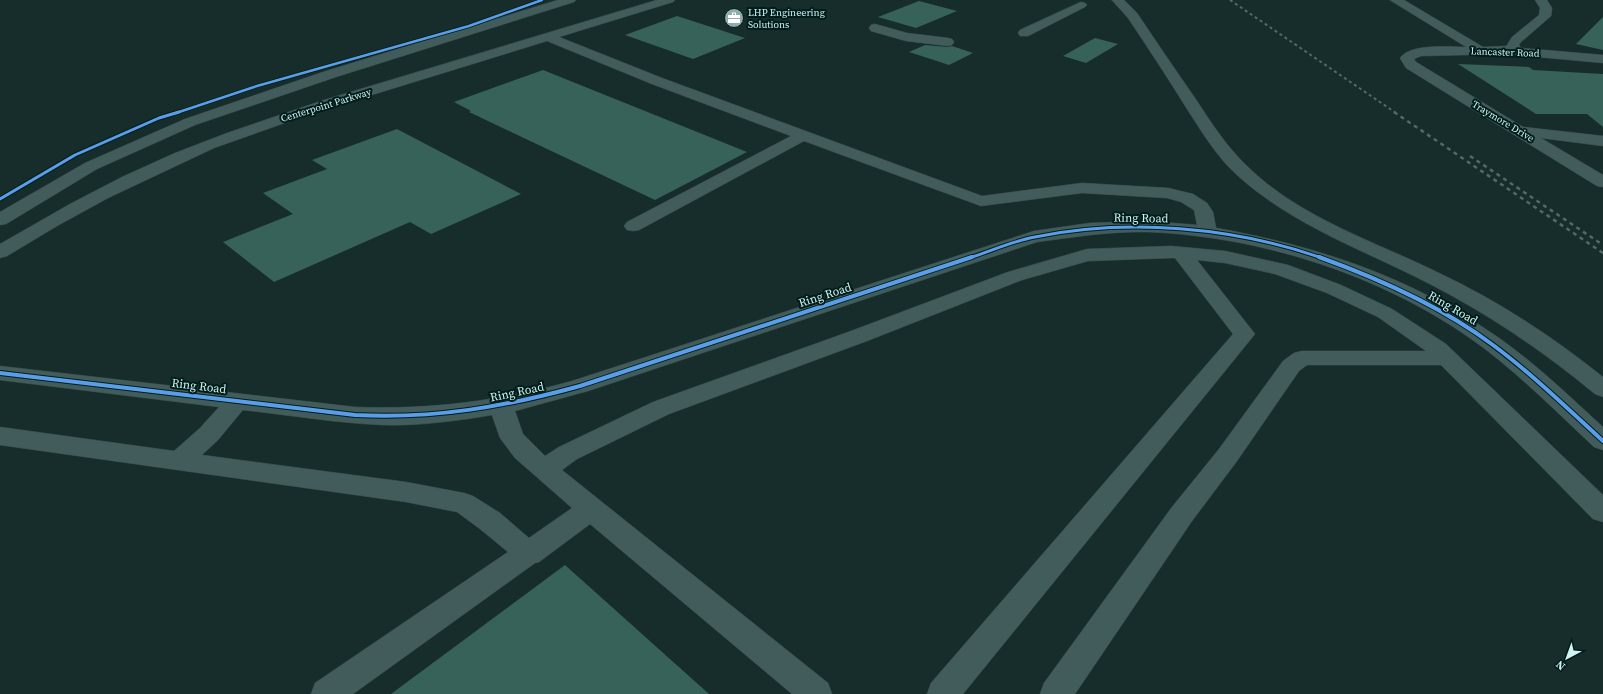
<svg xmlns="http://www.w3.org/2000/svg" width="1603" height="694" font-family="'Source Serif 4',serif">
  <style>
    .building { fill: #366259 }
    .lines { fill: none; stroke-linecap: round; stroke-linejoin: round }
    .minor-casing { stroke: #374949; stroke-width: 1 }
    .minor { fill: #415c5b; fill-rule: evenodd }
    .rail-far1 { stroke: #526968; stroke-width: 2; stroke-dasharray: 3 3; stroke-linecap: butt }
    .rail { stroke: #526968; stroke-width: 2.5; stroke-dasharray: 4 4; stroke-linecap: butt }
    .cycleway-far2-casing { stroke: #001d1b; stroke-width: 4 }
    .cycleway-far1-casing { stroke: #001d1b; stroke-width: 5 }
    .cycleway-casing { stroke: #001d1b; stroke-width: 6 }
    .cycleway-far2 { stroke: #5a9eea; stroke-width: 2.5 }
    .cycleway-far1 { stroke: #5a9eea; stroke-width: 3 }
    .cycleway { stroke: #5a9eea; stroke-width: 4 }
    .labels { text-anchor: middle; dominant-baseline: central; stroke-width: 4; stroke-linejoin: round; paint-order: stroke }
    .far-poi-label { font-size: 10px; fill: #cff3f0; stroke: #001d1b; text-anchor: start }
    .far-street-label { font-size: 10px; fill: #cff3f0; stroke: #001d1b }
    .street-label { font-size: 12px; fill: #cff3f0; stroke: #001d1b }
  </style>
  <rect width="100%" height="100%" fill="#172d2c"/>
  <!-- building -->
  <g class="building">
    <polygon points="919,1 957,11 916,28 878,17"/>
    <polygon points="677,16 745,38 693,59 625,35"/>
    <polygon points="1603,17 1603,50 1576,44"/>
    <polygon points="1095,38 1118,44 1086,63 1063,56"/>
    <polygon points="925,45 948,47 952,46 973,53 949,65 909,52"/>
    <polygon points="1458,64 1529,67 1533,70 1603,74 1603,127 1587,114 1536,114"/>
    <polygon points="543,70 747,152 655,200 469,112 471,111 454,102"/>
    <polygon points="397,129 521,194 431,234 410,222 274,282 223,242 293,214 263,193 327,169 312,160"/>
    <polygon points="565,565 709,694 391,694"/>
  </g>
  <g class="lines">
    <!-- minor casing -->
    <g class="minor-casing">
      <g id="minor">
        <polygon points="558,0 576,0 574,2 336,77 195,125 97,169 6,224 0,225 0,212 85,163 185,119 326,71"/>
        <path d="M657,0H675L673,2L559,37L662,78L982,196L1082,183L1168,188L1193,194L1207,203L1213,212L1216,228C1318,246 1413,278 1499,338C1536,364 1569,396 1603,427V450L1594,447C1559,414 1524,379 1485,349C1391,278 1266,237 1149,232C1111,231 1074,237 1037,242L588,391L515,411L523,434L545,456L559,447L653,402L851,331L1008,272L1087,249L1171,246L1225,251L1288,265L1341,285L1392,309L1446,344L1603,495V522L1593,519L1441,365H1307L1299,371L1237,461L1192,521L1075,694H1040L1044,683L1172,507L1219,449L1283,361L1294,353L1302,351H1426L1378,317L1327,293L1275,274L1225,263L1197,260L1255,334L963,694H927L931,683L1233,334L1175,258H1171L1088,261L1022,280L867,341L669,414L577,459L562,470L828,683L832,694H792L590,524L539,562L535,563L353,694H311L315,683L508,552L480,529L457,512L406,502L0,445V427L174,451L200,428L219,407L0,380V366L355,407C429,410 500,401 572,381L1034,231L1090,223L1148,221L1197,225L1194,210L1181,202L1167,198L1082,193L981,206L804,141L639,230L633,231L627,230L624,226L627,222L791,136L652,84L547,41L310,114L214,148L108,198L57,226L7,256L0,258V244L70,204L122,177L175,153L227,133L324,100ZM243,410C289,415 336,423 383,425C419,426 456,421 492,415L500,438L515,458L572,508L529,538L500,513L473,496L464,493L406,482L202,455L218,440Z"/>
        <path d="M1112,0H1124L1137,13C1157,43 1177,72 1197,101C1212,124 1227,147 1247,166C1300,218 1374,241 1439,273C1498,301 1552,336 1603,377V397L1595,394C1543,351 1487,313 1426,282C1361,249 1292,225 1237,175C1216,156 1202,132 1187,109C1168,78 1148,48 1128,18Z"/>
        <path d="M1390,0H1404L1483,47L1507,46V45L1512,37L1539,15L1540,8L1535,0H1547L1552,8L1551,16L1521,42L1519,45L1521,48L1603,55V63L1505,54L1421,56L1414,59L1416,62L1523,127L1603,136V146L1541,138L1603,175V187L1597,186L1406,68L1400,58C1411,43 1449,47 1466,47Z"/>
        <polygon points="1081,2 1085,3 1087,5 1085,7 1028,36 1020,36 1018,33 1020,30"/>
        <polygon points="875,24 907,33 948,38 952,39 954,42 952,45 948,46 906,41 871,31 869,28 871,25"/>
      </g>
    </g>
    <!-- minor -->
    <use href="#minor" class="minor"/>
    <!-- rail-far1 -->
    <polyline class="rail-far1" points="1230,0 1396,113"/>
    <!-- rail -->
    <g class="rail">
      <polyline points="1394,112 1603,253"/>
      <polyline points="1470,156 1603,245"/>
    </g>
    <!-- cycleway-far2 casing -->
    <g class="cycleway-far2-casing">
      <polyline id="cycleway-far2" points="176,113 257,86 469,26 542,0"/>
    </g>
    <!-- cycleway-far1 casing -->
    <g class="cycleway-far1-casing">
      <g id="cycleway-far1">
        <polyline points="0,199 75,155 159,118 179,112"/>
        <path d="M969,258C991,251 1013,241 1035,237C1128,218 1233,227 1322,258"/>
      </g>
    </g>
    <!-- cycleway casing -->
    <g class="cycleway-casing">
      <g id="cycleway">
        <path d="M1319,257C1380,279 1441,306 1493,345C1532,374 1567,408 1603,441"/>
        <path d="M0,373L355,415C434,419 504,407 580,386L972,257"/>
      </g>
    </g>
    <!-- cycleway-far2 -->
    <use href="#cycleway-far2" class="cycleway-far2"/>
    <!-- cycleway-far1 -->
    <use href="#cycleway-far1" class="cycleway-far1"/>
    <!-- cycleway -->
    <use href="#cycleway" class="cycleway"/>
  </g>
  <!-- icons -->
  <defs>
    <g id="office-disc" transform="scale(1)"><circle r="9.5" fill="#8faeab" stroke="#001d1b"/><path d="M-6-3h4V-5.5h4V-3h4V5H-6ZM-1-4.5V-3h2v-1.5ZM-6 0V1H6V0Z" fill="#fff"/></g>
  </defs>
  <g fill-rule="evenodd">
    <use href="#office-disc" x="734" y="18"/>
  </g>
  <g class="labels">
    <!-- far-poi labels -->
    <g class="far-poi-label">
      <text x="748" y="12">LHP Engineering<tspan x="748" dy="12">Solutions</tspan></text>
    </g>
    <!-- far-street labels -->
    <g class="far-street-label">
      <text transform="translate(1505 52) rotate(2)">Lancaster Road</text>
      <text transform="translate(326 105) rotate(-17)">Centerpoint Parkway</text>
      <text transform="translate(1503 121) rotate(31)">Traymore Drive</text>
    </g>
    <!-- street labels -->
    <g class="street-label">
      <text transform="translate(1141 218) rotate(1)">Ring Road</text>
      <text transform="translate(825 295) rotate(-18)">Ring Road</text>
      <text transform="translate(1453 308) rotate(30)">Ring Road</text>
      <text transform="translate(199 386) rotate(7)">Ring Road</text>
      <text transform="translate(517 392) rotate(-12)">Ring Road</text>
    </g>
  </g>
  <!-- north arrow -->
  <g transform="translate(1567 658) rotate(221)" stroke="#001d1b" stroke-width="3" paint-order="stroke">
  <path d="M0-3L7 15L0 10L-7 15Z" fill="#cff3f0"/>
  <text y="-6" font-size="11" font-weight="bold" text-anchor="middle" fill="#cff3f0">N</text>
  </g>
</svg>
